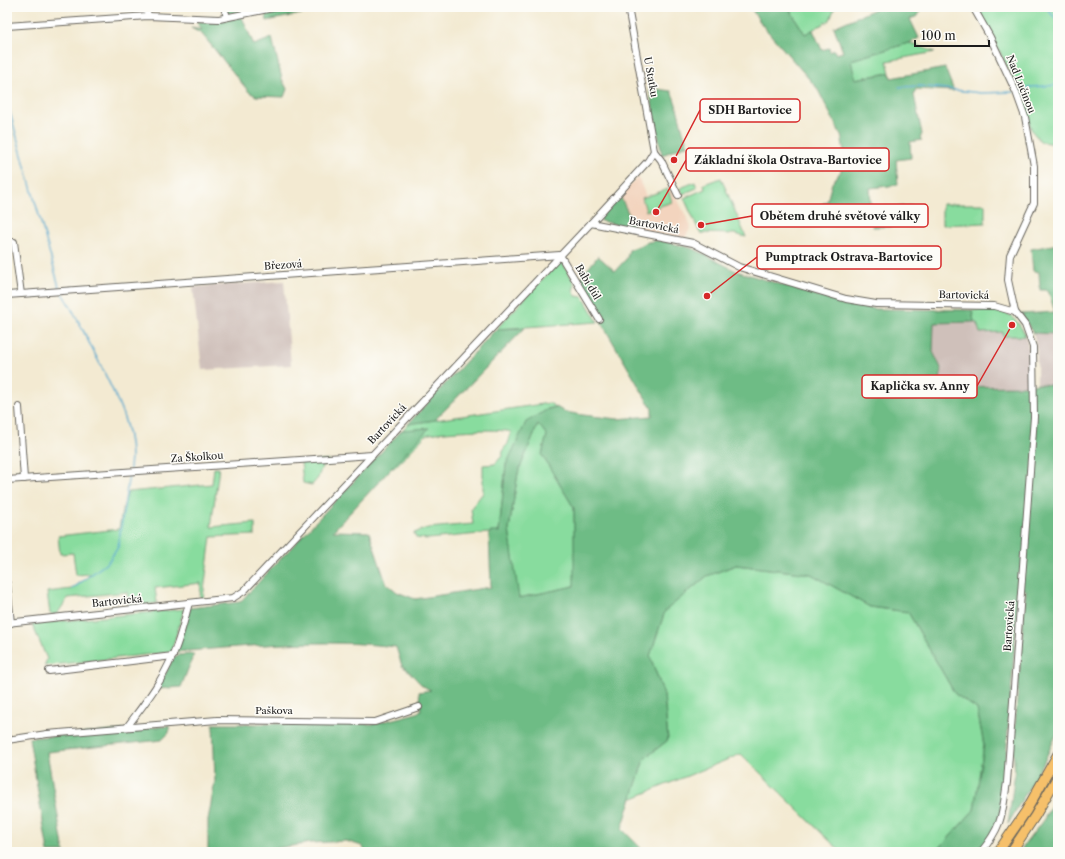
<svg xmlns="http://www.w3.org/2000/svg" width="1065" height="859" font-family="'Libre Caslon Text',serif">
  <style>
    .built { fill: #f3d4be }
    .industrial { fill: #cfc0ba }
    .green { fill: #88dc9e; stroke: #527c5d }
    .forest { fill: #6ebc85; stroke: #456c50; fill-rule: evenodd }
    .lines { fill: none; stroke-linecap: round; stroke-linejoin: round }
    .stream { stroke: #52a7ce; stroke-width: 1.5 }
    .minor-casing { stroke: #67645c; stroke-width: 8 }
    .highway-casing { stroke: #67645c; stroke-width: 11 }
    .minor { stroke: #fff; stroke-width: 6 }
    .highway { stroke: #f6c06b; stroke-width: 9 }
    .labels { text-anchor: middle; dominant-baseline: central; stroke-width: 3; stroke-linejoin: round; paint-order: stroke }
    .street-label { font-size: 10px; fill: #1c1c1c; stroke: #fdfcf7 }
    .leader { fill: none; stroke: #d62828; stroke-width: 1.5 }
    .callout-dot { fill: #d62828; stroke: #fdfcf7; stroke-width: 1.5 }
    .callout { fill: #fdfcf7; stroke: #d62828; stroke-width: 1.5 }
    .callout-label { font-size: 11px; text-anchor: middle; font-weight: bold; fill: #1c1c1c }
  </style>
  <rect width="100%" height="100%" fill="#fdfcf7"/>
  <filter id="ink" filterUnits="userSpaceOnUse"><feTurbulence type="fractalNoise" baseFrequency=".025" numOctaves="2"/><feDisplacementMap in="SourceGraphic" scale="8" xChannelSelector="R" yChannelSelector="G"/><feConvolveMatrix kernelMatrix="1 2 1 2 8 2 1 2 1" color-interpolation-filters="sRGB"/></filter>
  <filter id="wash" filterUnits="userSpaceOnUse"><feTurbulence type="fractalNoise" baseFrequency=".012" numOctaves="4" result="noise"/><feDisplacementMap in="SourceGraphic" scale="16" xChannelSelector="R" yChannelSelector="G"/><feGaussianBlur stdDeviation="0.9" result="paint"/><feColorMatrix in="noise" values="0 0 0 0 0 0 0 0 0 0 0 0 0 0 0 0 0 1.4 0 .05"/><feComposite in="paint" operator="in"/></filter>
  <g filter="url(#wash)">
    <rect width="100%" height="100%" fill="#f3ead2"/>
    <!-- built -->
    <polygon class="built" points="638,177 646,196 672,187 691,227 685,238 636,229 620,196"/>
    <!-- industrial -->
    <g class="industrial">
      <polygon points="284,281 291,365 202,370 193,287"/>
      <polygon points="977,322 980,333 1003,332 1003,336 1026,336 1029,352 1029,386 940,387 941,368 933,352 934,323"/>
      <polygon points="1033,333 1058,334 1058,385 1037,384 1037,349"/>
    </g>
    <!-- green -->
    <g class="green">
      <polygon points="788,7 835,7 830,20 805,34"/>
      <polygon points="977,7 1058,7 1058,20 1056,20 1058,22 1058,144 1041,142 1032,131 1017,86"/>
      <polygon points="909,43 935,52 887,61 890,73 854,79 851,60"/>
      <polygon points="721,178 746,237 735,234 700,233 684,198 705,189 704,184"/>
      <polygon points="695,182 697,188 683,194 680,188"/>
      <polygon points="668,189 672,202 646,211 642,198"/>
      <polygon points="942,204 985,204 985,223 942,225"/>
      <polygon points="561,260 575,284 573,291 576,296 583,297 598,322 496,329"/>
      <path d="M972,310C1001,311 1011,307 1026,336H1003V332L980,333L977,323L974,322Z"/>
      <path d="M549,403L556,407L547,409L506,464L499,532L428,539L416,538L414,533L428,528L473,524L471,508L483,493V465L495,464L502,456L504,448L508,444L511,432C500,428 437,431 426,435L394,468H391L428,429L402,430L408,424Z"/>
      <polygon points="538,424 547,435 542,455 574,508 575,586 518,598 509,529 518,473"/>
      <polygon points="330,460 329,465 322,466 318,478 312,485 303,483 301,462"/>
      <polygon points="214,468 219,468 211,527 255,523 255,535 211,537 203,598 200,598 201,583 155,588 157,603 129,607 127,592 68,598 57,614 50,614 47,592 72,589 91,574 76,575 73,553 60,554 58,536 119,529 122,511 128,492 212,484"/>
      <polygon points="736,565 811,574 870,607 908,612 955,694 977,709 984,745 974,810 936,852 841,852 741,754 631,799 644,759 668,740 664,695 650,656 665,611 707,576"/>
      <polygon points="184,609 171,652 44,666 47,659 32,624"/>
    </g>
    <!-- forest -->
    <g class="forest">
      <polygon points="226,7 261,7 228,14"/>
      <polygon points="292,7 335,7 267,21 265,12"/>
      <polygon points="750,7 788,7 805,34 813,30 822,50 829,48 830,52 834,50 836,54 843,52 834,27 880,7 922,7 918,16 910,19 919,38 909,43 851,60 855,79 890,73 891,78 945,68 954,91 916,89 914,95 922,134 920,138 922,140 910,142 911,158 896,160 898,185 870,188 871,208 913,206 914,226 873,227 871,213 845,205 834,215 810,217 809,207 817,207 827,201 832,183 841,171 844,151 841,135 817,88 763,26"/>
      <polygon points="242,17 254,45 272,38 282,79 287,89 284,97 256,96 249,92 202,34 191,28 202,30 196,21 213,22"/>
      <path d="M649,88L671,91C679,108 680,127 688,145L662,155Z"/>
      <polygon points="620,196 636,229 601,221 601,216"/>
      <path d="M660,240L694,249L736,271L832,300L875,309L972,310L974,322L934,323L933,352L941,368L940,387L1029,386L1037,384L1058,385V731L1044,762L1008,824L1015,772L1013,750L1026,589L1019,590L1001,820L981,852H936L974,810L984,745L977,709L955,694L908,612L870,607L811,574L736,565L707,576L665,611L650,656L664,695L668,740L644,759L622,829L641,848L637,852H366L362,846L346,841L311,843L252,852H208V820L215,781L213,724H374L417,713L421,710L419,692L431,690C418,686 413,672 402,666L396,647C323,638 249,646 176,652L190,608L240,602L402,430L429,428L333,531L369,532L386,583L397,592L415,599L491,587L489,534L490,532H499L506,465L526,422L548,409L556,407L565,412L583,415L617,419L652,416V409L600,320L602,318L579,280L598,256L615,271L627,258L629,250L648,242ZM538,424L547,435L542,455L574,508V586L519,598L509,529L518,473Z"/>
      <polygon points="1058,244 1058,334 1033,333 1021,314 1055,312 1048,290 1040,290 1039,272 1033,271 1031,249"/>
      <polygon points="525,328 435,420 408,424 496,329"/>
      <polygon points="194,654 181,687 158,689 173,658 178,655"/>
      <polygon points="169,726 169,733 162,740 47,752 64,852 48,852 29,738"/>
      <polygon points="1058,792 1058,852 1019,852 1044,819"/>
    </g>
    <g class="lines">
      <!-- stream -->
      <g class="stream">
        <polyline points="1046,7 1058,22"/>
        <polyline points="899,87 920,86 981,93 1014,92"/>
        <polyline points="1018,91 1031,87 1058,85"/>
        <polyline points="7,102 60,290"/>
        <path d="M62,293C76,314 86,337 98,360C114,393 136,431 130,469"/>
        <polyline points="72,589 108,562 118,547 129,474"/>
      </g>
    </g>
  </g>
  <g filter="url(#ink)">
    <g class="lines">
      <!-- minor casing -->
      <g class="minor-casing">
        <g id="minor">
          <polyline points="146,7 148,16"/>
          <polyline points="224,7 227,17"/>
          <path d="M973,7L990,37L1016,92L1025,117L1034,166V203L1010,255L1008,280L1015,312L1025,325L1033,347L1034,417L1007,782C1002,814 1003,825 981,852"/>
          <polyline points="7,26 148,16 219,19 278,7"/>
          <polyline points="654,151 661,160 678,195"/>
          <polyline points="591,223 648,161 654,151 628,7"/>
          <polyline points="14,242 21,294"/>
          <polyline points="7,295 560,255 599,319"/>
          <polyline points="19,407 24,479"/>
          <polyline points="7,480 372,455"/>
          <polyline points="7,584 11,623"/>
          <polyline points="7,623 233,598 244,591 591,223 693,243 739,267 846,299 876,304 994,306 1015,312"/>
          <polyline points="49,671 173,656"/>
          <path d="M127,727C144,704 161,683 172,657C180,640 184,621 189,603"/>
          <polyline points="7,740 47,734 217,720 375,722 419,707"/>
        </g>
      </g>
      <!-- highway casing -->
      <g class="highway-casing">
        <g id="highway">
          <polyline points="998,852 1026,811 1058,754"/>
          <polyline points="1011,852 1035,816 1058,776"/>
        </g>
      </g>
      <!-- minor -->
      <use href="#minor" class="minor"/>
      <!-- highway -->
      <use href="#highway" class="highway"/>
    </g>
  </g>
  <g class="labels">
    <!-- street labels -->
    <g class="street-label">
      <text transform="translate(651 77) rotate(80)">U Statku</text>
      <text transform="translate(1021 84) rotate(68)">Nad Lučinou</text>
      <text transform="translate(654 225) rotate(11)">Bartovická</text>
      <text transform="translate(283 265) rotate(-4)">Březová</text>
      <text transform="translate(588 282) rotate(59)">Babí důl</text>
      <text transform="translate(964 295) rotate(1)">Bartovická</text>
      <text transform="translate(387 424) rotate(-47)">Bartovická</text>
      <text transform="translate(197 457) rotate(-4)">Za Školkou</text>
      <text transform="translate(117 601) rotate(-6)">Bartovická</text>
      <text transform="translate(1009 626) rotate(-86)">Bartovická</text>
      <text x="274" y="710">Paškova</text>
    </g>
  </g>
  <!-- callouts -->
  <path class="leader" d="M674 160L700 110M656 212L686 160M701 225L752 216M707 296L757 257M1012 325L977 386"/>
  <g class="callout-dot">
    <circle cx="674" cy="160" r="4"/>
    <circle cx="656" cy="212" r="4"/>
    <circle cx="701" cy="225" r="4"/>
    <circle cx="707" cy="296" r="4"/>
    <circle cx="1012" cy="325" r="4"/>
  </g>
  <g class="callout">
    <rect x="700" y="99" width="100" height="23" rx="4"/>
    <rect x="686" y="148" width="203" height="23" rx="4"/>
    <rect x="752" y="204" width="176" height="23" rx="4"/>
    <rect x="757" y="246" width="184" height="23" rx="4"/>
    <rect x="862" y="375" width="115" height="23" rx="4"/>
  </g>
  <g class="callout-label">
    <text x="750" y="114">SDH Bartovice</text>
    <text x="788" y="164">Základní škola Ostrava-Bartovice</text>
    <text x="840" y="220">Obětem druhé světové války</text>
    <text x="849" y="261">Pumptrack Ostrava-Bartovice</text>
    <text x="920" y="390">Kaplička sv. Anny</text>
  </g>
  <!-- margin -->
  <rect width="1065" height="859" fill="none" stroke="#fdfcf7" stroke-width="24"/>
  <!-- scale -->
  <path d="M915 40v6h74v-6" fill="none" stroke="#1c1c1c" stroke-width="2"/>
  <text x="921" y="40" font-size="12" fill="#1c1c1c" stroke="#fdfcf7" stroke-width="3" paint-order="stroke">100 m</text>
</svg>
